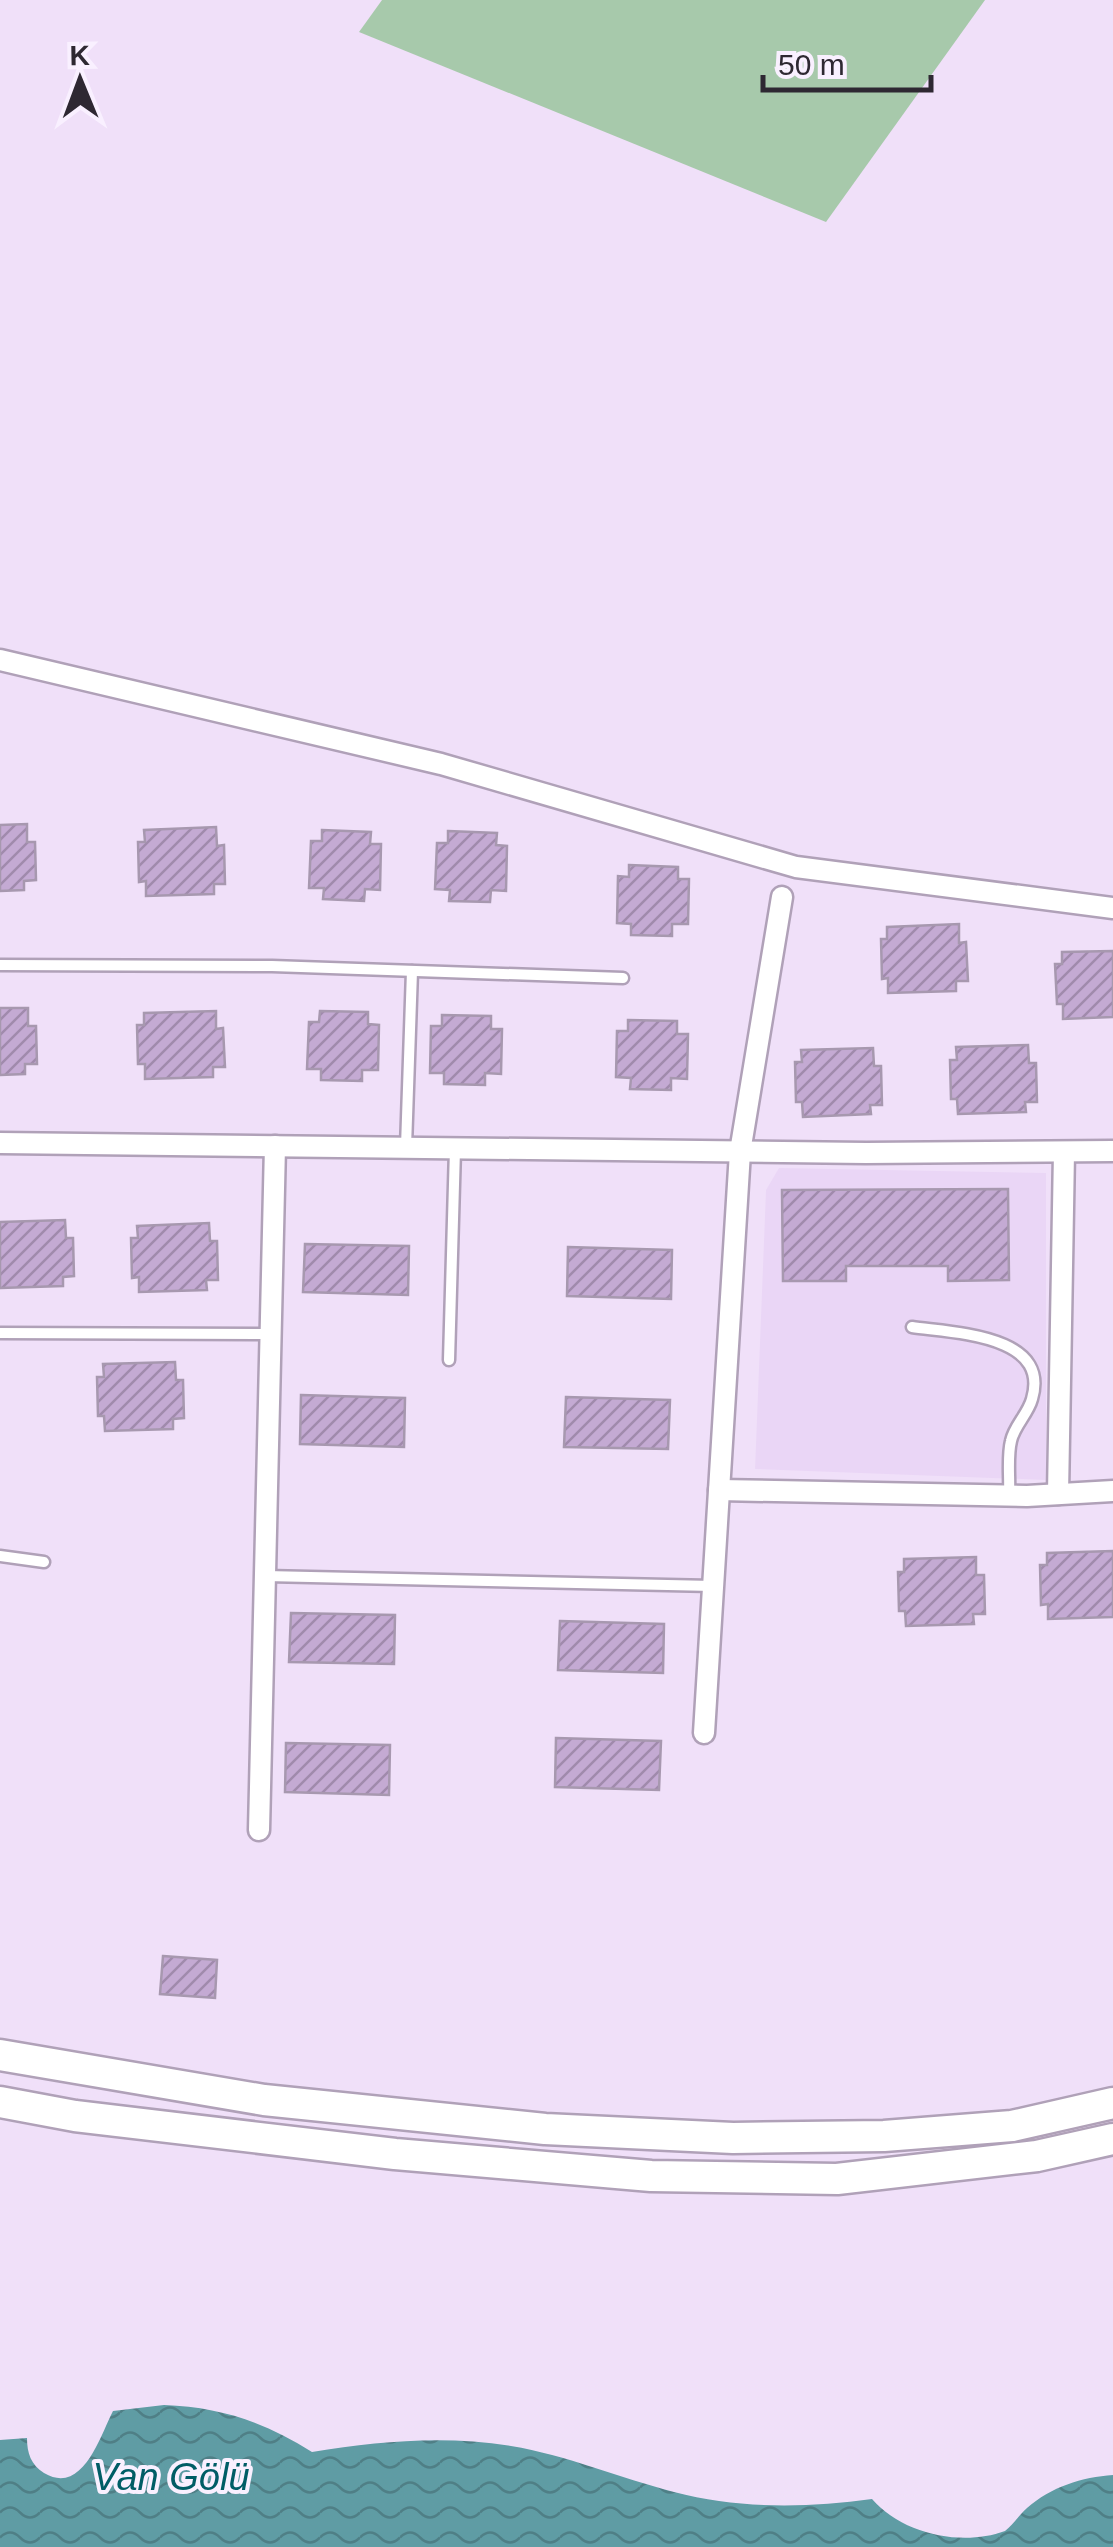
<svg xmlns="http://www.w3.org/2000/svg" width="1113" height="2547" font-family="Helvetica,sans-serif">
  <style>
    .built { fill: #ead6f6 }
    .pitch { fill: #a7c9ab }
    .water { fill: url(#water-waves) }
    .building { fill: url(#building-hatch); stroke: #a798af; stroke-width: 2.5 }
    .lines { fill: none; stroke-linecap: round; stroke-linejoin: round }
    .lane-casing { stroke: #b0a1b8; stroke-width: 15 }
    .street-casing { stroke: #b0a1b8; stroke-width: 25 }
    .secondary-casing { stroke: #b0a1b8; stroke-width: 35 }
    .lane { stroke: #fff; stroke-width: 10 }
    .street { stroke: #fff; stroke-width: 20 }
    .secondary { stroke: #fff; stroke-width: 30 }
    .labels { text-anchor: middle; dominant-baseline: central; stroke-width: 8; stroke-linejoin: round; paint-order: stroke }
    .water-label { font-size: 38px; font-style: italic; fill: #005d66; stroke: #f9f0ff }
  </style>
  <defs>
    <pattern id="water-waves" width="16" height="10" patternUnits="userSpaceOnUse" patternTransform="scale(2.5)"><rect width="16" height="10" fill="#5f9ca4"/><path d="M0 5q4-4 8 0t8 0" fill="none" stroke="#4f7f86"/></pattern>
    <pattern id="building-hatch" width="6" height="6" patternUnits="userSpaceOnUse" patternTransform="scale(2.5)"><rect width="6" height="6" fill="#c4aad3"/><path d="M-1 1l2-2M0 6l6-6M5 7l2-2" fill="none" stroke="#a08aac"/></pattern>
  </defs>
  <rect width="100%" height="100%" fill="#f0e0f9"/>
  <!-- built -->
  <polygon class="built" points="779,1168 1046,1173 1046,1480 755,1469 766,1190"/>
  <!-- pitch -->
  <polygon class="pitch" points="382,0 985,0 826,222 359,32"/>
  <!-- water -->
  <path class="water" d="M164,2405C220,2407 265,2422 312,2452C379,2441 444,2435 511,2446C566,2455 620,2478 674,2492C740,2509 805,2508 872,2499C902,2534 962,2547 1005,2531C1013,2525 1019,2515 1027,2508C1051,2487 1082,2477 1113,2475V2547H0V2440L27,2438C27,2453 31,2465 44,2473C83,2496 100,2436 113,2411Z"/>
  <!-- building -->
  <g class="building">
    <polygon points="27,824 27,842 35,842 36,880 24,881 24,890 0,891 0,825"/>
    <polygon points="216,827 217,846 224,845 225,884 214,884 214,894 146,896 146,881 139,882 138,842 145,842 144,830"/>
    <polygon points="322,830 371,832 370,844 381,844 380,890 365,889 364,901 323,899 324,888 309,888 311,841 322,841"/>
    <polygon points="448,831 497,833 496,845 507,846 506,891 491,890 490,902 449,901 450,890 435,889 437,843 448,843"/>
    <polygon points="629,865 678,867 678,879 689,879 688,924 672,924 672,936 631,935 631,924 617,923 618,876 629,877"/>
    <polygon points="959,924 959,943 966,942 968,981 956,981 956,991 888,993 888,978 882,979 881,939 887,939 887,927"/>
    <polygon points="1113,951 1113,1017 1063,1019 1063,1004 1057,1004 1055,964 1062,964 1062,952"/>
    <polygon points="0,1008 28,1008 28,1026 36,1026 37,1064 25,1064 25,1074 0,1075"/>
    <polygon points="216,1011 216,1029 223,1028 225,1067 213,1067 213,1077 145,1079 145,1064 138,1064 137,1025 144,1025 144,1013"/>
    <polygon points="320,1011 368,1012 368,1024 379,1025 378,1070 362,1070 362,1081 321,1080 321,1069 307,1069 309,1022 319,1022"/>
    <polygon points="442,1015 491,1016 491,1029 502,1029 501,1074 485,1073 485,1085 444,1084 444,1073 430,1073 431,1026 442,1026"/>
    <polygon points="628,1020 677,1021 677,1034 688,1034 687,1079 671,1078 671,1090 630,1089 631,1078 616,1077 617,1031 628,1031"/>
    <polygon points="1028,1045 1029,1063 1036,1063 1037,1102 1025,1102 1026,1112 958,1114 957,1099 951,1099 950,1060 957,1060 956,1047"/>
    <polygon points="873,1048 874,1066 881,1066 882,1105 870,1105 871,1114 803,1117 802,1102 796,1102 795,1062 802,1062 801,1050"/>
    <polygon points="1008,1189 1009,1280 948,1281 948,1266 846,1266 846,1281 783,1281 782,1190"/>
    <polygon points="65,1220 66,1238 73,1238 74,1276 63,1277 63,1286 0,1288 0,1222"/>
    <polygon points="209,1223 210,1241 217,1241 218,1280 206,1280 207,1290 139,1292 139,1277 132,1278 131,1238 138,1238 137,1226"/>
    <polygon points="305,1244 409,1246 408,1295 303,1292"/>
    <polygon points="568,1247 672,1250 671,1299 567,1296"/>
    <polygon points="175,1362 176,1380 183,1380 184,1418 173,1419 173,1429 105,1431 104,1416 98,1416 97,1377 104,1377 103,1364"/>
    <polygon points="301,1395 405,1398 404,1447 300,1444"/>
    <polygon points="566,1397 670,1400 668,1449 564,1447"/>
    <polygon points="1113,1551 1113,1617 1048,1619 1048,1604 1041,1605 1040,1565 1047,1565 1047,1553"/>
    <polygon points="976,1557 976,1575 984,1575 985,1614 973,1614 974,1624 906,1626 905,1611 899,1611 898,1572 904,1572 904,1559"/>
    <polygon points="291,1613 395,1615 394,1664 289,1662"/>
    <polygon points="560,1621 664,1624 663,1673 558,1670"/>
    <polygon points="556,1738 661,1741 659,1790 555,1787"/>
    <polygon points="286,1743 390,1745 389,1795 285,1792"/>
    <polygon points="163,1956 217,1960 215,1998 160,1994"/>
  </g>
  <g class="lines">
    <!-- lane casing -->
    <g class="lane-casing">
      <g id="lane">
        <polyline points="0,965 272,966 623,978"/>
        <polyline points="406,1147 412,971"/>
        <path d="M912,1327C952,1333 1051,1334 1032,1399C1028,1414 1014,1426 1011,1441C1007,1457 1010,1478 1009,1495"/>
        <polyline points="0,1333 270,1334"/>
        <polyline points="449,1360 455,1149"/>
        <polyline points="0,1556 44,1562"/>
        <polyline points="266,1576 713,1586"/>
      </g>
    </g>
    <!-- street casing -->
    <g class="street-casing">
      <g id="street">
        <polyline points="0,660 441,764 796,867 1113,908"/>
        <polyline points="0,1143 866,1153 1113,1151"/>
        <polyline points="719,1490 1027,1496 1113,1491"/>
        <polyline points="1058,1494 1064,1152"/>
        <polyline points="704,1733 740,1152 782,897"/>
        <polyline points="259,1830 275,1146"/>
      </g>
    </g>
    <!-- secondary casing -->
    <g class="secondary-casing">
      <g id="secondary">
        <polyline points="0,2055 264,2100 545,2129 733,2138 884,2136 1012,2126 1113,2103"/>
        <polyline points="0,2102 75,2116 395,2154 651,2176 837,2179 1037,2156 1113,2139"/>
      </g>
    </g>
    <!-- lane -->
    <use href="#lane" class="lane"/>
    <!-- street -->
    <use href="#street" class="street"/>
    <!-- secondary -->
    <use href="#secondary" class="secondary"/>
  </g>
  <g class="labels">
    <!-- water labels -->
    <g class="water-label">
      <text x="171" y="2477">Van Gölü</text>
    </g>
  </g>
  <!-- north arrow -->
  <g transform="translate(80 80) rotate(359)" stroke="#f9f0ff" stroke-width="8" paint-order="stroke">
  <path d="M0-8L18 38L0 25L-18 38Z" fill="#2e2832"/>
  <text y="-15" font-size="28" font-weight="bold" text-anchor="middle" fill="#2e2832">K</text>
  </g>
  <!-- scale -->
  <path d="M763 75v15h168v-15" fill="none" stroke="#2e2832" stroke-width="5"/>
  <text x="778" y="75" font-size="30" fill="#2e2832" stroke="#f9f0ff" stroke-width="8" paint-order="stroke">50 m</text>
</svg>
